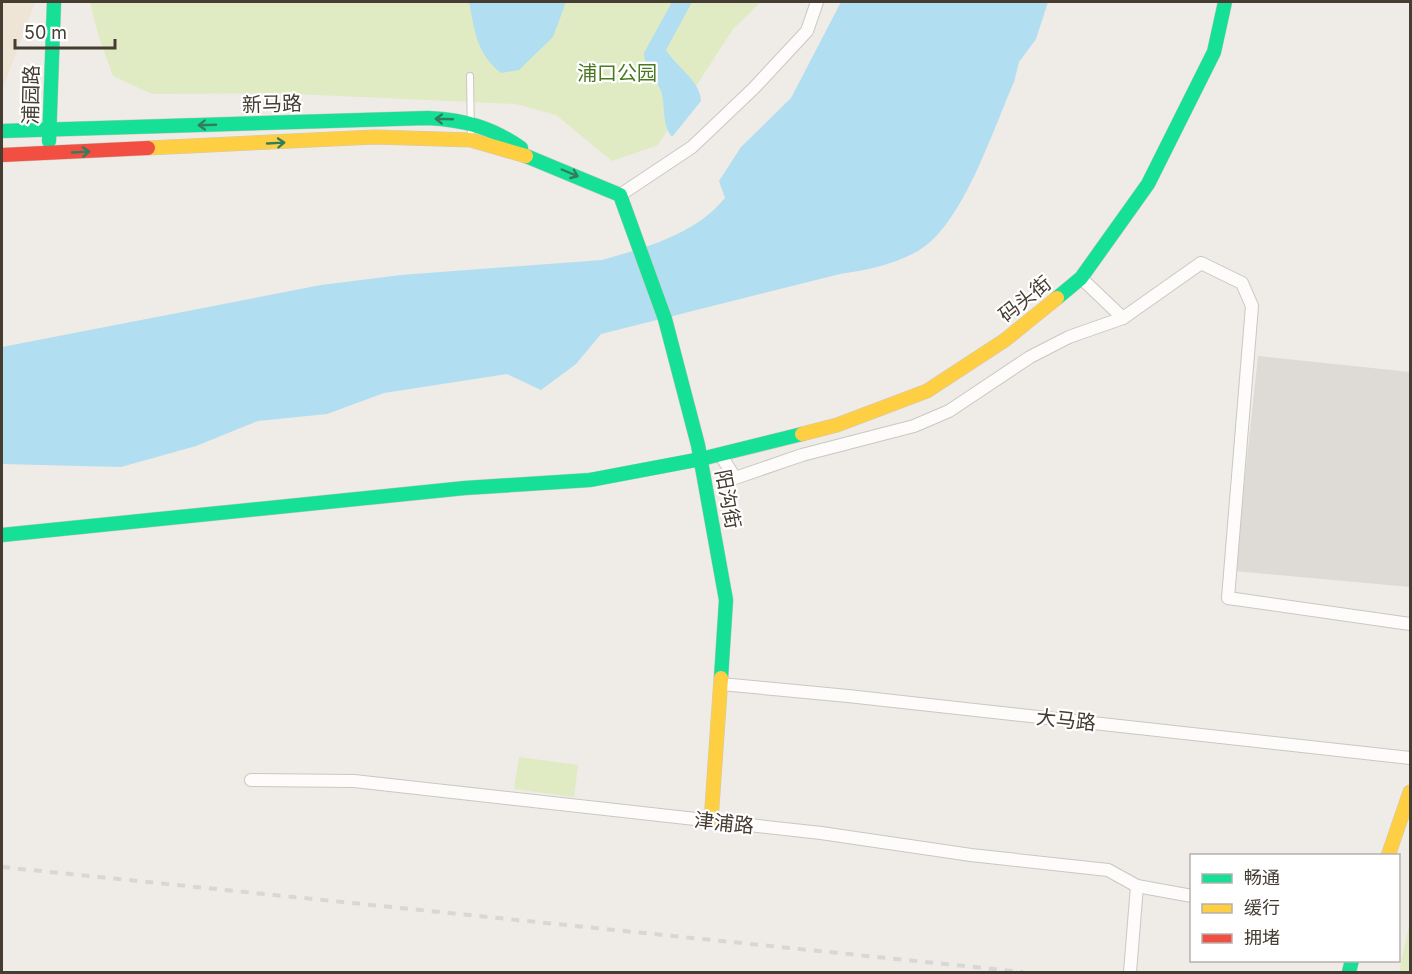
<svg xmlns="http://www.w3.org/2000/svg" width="1412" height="974" font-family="Inter,'Noto Sans SC',sans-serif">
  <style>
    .education { fill: #eee5d7 }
    .green { fill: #e0ebc3 }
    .parking { fill: #dedad6 }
    .water { fill: #b2def1 }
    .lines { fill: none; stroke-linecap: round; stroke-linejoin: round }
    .lane-casing { stroke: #cbc7c2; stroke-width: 8 }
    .street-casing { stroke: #cbc7c2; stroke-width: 14 }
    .fast-casing { stroke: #cfc8bc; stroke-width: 15 }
    .slow-casing { stroke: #cfc8bc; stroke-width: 15 }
    .jam-casing { stroke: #cfc8bc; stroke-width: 15 }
    .lane { stroke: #fdfcfb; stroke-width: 6 }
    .street { stroke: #fdfcfb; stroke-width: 12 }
    .fast { stroke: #16e098; stroke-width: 14 }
    .slow { stroke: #ffcf43; stroke-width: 14 }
    .jam { stroke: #f24e42; stroke-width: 14 }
    .rail { stroke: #d8d7d7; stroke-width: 4; stroke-dasharray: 8 8; stroke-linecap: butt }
    .oneway { stroke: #327e5b }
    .labels { text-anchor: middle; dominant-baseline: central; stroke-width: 4.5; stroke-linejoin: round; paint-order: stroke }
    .park-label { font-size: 20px; fill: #4c7a22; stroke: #fff }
    .street-label { font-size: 20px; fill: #453c32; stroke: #fff }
  </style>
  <rect width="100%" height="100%" fill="#efebe6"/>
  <!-- education -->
  <polygon class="education" points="2,2 35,2 2,91"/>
  <!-- green -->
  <g class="green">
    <polygon points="90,2 761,2 733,29 658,145 612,161 556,115 516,104 273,93 152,94 113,76 98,34"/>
    <polygon points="519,757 578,765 574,797 514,789"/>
    <polygon points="1410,922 1410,972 1399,972"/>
  </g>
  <!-- parking -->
  <polygon class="parking" points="1258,356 1410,372 1410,587 1235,571"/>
  <!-- water -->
  <g class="water">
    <path d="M469,2H566L553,37L519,70L501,73C476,53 475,31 469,2Z"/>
    <path d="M672,2H692L666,50C677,68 700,80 701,101L672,137C661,124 666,106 661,91C656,78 644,67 644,53Z"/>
    <path d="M841,2H1048L1036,39L1019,62L1014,82C993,129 963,225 918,251C893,265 867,270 840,274L601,334L576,364L541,390L507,374L384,393L327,414L258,421L196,446L121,467L2,464V347L321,285L401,275L602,260C645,248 696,234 725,198L719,181L741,147L791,98Z"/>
  </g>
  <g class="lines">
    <!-- lane casing -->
    <g class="lane-casing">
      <polyline id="lane" points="470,76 471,140"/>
    </g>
    <!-- street casing -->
    <g class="street-casing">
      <g id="street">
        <polyline points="620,195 692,147 754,88 807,31 817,2"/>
        <polyline points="1081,278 1123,318 1201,263 1242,283 1252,306 1228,598 1410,624"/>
        <polyline points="720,454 735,478 802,455 914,426 949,411 1030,357 1069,337 1123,318"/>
        <polyline points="721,684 848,696 1410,758"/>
        <polyline points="251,780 354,781 821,833 971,855 1108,870 1137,886 1192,896"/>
        <polyline points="1130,972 1137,886"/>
      </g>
    </g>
    <!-- fast casing -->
    <g class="fast-casing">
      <g id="fast">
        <path d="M2,131L428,118C465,120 491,127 521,148"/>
        <polyline points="49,141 54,2"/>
        <polyline points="526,156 620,195 665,319 698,445 726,600 721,678"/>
        <polyline points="1057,298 1081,278 1148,184 1214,52 1225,2"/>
        <polyline points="2,535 465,488 590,480 701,459 802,434"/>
        <polyline points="1349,972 1352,960"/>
      </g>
    </g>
    <!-- slow casing -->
    <g class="slow-casing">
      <g id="slow">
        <polyline points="148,148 375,137 471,140 526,156"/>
        <polyline points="802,434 837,425 927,391 1005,340 1057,298"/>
        <polyline points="711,821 721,678"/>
        <polyline points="1388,856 1410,792"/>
      </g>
    </g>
    <!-- jam casing -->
    <g class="jam-casing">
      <polyline id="jam" points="2,155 148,148"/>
    </g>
    <!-- lane -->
    <use href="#lane" class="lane"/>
    <!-- street -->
    <use href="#street" class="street"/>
    <!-- fast -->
    <use href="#fast" class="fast"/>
    <!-- slow -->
    <use href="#slow" class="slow"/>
    <!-- jam -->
    <use href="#jam" class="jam"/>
    <!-- rail -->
    <polyline class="rail" points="2,867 1023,972"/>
  </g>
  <!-- one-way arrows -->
  <defs><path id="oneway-shaft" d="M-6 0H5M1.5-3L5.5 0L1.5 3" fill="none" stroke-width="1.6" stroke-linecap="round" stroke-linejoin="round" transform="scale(1.5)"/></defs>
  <g class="oneway">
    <use href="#oneway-shaft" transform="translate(444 119) rotate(-178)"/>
    <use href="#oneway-shaft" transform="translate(207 125) rotate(178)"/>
    <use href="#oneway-shaft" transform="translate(276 143) rotate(-3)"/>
    <use href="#oneway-shaft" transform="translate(81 152) rotate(-3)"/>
    <use href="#oneway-shaft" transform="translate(570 173) rotate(23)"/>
  </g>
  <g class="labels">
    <!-- park labels -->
    <g class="park-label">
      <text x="617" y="73">浦口公园</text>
    </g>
    <!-- street labels -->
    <g class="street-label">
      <text transform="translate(31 95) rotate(-89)">浦园路</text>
      <text transform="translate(272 104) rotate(-2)">新马路</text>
      <text transform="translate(1025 299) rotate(-39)">码头街</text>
      <text transform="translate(728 499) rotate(79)">阳沟街</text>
      <text transform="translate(1066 720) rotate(6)">大马路</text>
      <text transform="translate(724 823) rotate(6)">津浦路</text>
    </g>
  </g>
  <!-- border -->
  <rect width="1412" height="974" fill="none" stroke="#453c32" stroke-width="6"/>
  <!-- legend -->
  <rect x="1190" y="854" width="210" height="108" fill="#ffffff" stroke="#b5b1ad" stroke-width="1.5"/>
  <rect x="1202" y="874" width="30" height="9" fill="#16e098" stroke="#b5b1ad" stroke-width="1.5"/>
  <text x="1244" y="884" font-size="18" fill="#453c32">畅通</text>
  <rect x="1202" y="904" width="30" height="9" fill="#ffcf43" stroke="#b5b1ad" stroke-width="1.5"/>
  <text x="1244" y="914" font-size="18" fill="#453c32">缓行</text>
  <rect x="1202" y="934" width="30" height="9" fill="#f24e42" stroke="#b5b1ad" stroke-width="1.5"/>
  <text x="1244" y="944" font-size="18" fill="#453c32">拥堵</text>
  <!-- scale -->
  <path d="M15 39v9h100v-9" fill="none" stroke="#453c32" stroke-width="3"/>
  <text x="24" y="39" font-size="18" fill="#453c32" stroke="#ffffff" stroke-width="4.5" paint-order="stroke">50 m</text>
</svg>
